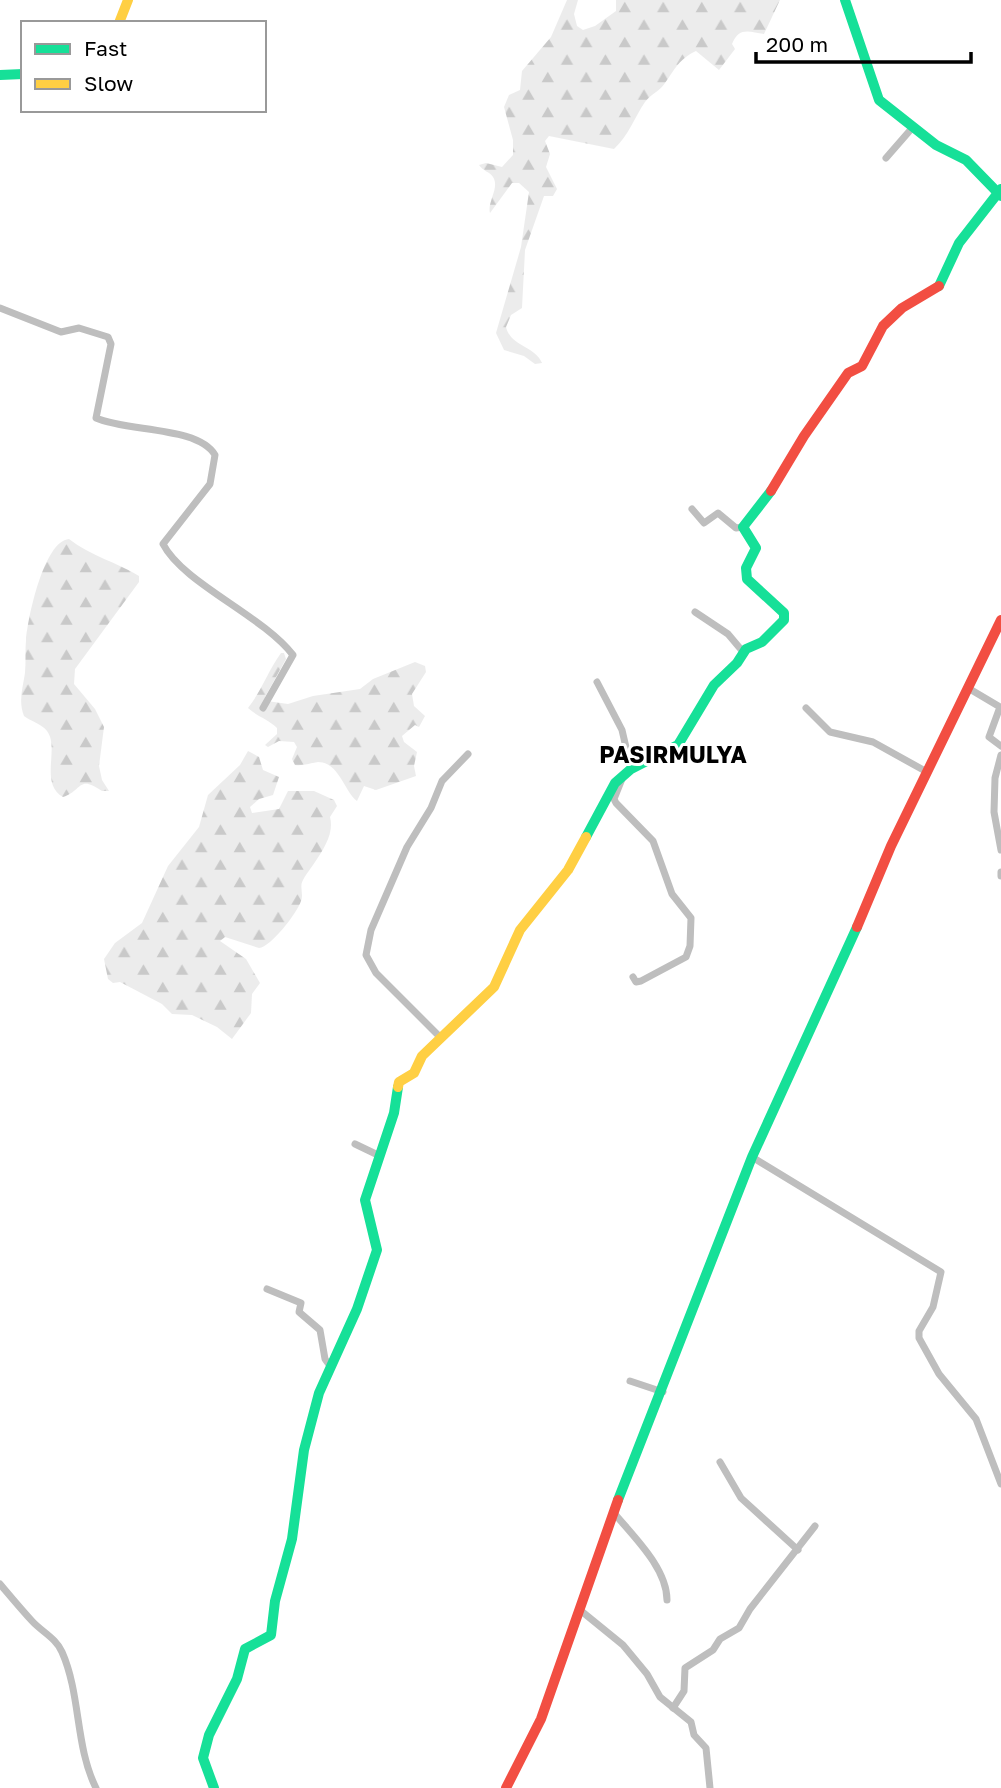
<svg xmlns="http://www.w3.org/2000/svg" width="1001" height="1788" font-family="'Golos Text',sans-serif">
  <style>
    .forest { fill: url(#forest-firs) }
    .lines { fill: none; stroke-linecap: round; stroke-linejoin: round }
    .street { stroke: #bebebe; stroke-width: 7 }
    .fast { stroke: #16e098; stroke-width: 10 }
    .slow { stroke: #ffcf43; stroke-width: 10 }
    .jam { stroke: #f24e42; stroke-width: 10 }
    .labels { text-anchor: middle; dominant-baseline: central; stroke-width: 6; stroke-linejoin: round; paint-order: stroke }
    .quarter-label { font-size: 23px; font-weight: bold; fill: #000; stroke: #fff }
  </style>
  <defs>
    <pattern id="forest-firs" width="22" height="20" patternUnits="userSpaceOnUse" patternTransform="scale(1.75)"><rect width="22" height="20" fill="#ececec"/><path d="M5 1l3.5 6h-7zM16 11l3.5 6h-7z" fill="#c9c9c9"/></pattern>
  </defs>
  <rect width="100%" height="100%" fill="#fff"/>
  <!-- forest -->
  <g class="forest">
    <path d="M567,0H578L574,14L577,26L583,30L595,26L616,11V0H780L764,34C750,32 739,26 732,44L735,49L719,70L696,51C679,59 675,69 665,83C660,91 651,94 645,102C634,118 629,135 614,149L549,136L545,141L550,154L546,167L557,189L553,196H544L525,250L522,308L511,315L506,327C511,347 535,346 542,363L535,364L524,356L504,350L496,333L521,247L529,192L519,183H512L490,213C487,202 500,188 493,177C490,172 483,171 479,165L486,163L502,167L513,155V140L504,107L509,95L520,90L522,71L551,37Z"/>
    <path d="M69,539C91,556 116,562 139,576V582L75,669L74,684L95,709L104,727L99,766L102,780L109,791H102C78,774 82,791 63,797C39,783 60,748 47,731C42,724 30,721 24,716C18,701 23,687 25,673C26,662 25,651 26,640C28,617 44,541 69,539Z"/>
    <path d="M281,653H284L286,659L265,697L267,701L288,704L313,696L360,689L373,679L415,662L425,666L426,672L412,694L414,706L425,716L419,727L415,725L402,736L404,742L417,752L414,766L416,776L376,790L364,786L357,801C344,791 339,762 318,762C310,763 304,766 295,765L292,759L297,747L294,742L279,741L268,747L265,745L277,734V728C268,719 258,717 248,708C262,690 268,671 281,653Z"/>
    <path d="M248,751L259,757L263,770L279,777L273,795L259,799L250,807L252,813L279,809L288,791H314L334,800L337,806L330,817C336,839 313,863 303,880C299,887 304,894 301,901C297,913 271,947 259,948L225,937L220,941L246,959L260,983L252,994L251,1013L232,1039L217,1027L192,1015L172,1014L162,1004L120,982L113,983L108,979L104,959L115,943L142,923L168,866L199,827L208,795L240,765Z"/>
  </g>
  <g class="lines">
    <!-- street -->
    <g class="street">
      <polyline points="886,158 913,127"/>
      <path d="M0,308L61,332L79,328L108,337L111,344L96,418C127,432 198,426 215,455L210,484L163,544C183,583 262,615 293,655L263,708"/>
      <polyline points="692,509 704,523 718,513 736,528 743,527"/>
      <polyline points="695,612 728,634 744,653"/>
      <polyline points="597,682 622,730 631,769"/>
      <polyline points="968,688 1000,707 989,737 1001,746"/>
      <polyline points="806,708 830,732 873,742 927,772"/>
      <polyline points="1001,755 995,778 994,812 1001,850"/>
      <polyline points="622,779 614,799 616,803 653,841 672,894 691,918 690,946 686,957 641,981 636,982 633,977"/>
      <polyline points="1001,872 1001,876"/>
      <polyline points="440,1037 376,973 366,955 371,930 407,847 431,808 442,781 468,754"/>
      <polyline points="355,1144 380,1156"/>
      <polyline points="752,1157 941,1272 933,1307 919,1331 919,1338 939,1374 976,1419 1001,1484"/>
      <polyline points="267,1289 301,1303 299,1312 320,1330 325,1359 330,1366"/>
      <polyline points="630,1381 663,1392"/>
      <polyline points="720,1462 741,1498 798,1550"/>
      <path d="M614,1513C633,1536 667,1568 667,1600"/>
      <path d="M0,1584C11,1597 21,1609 32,1621C42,1632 56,1638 62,1652C81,1695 75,1746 96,1788"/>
      <polyline points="580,1610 623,1645 647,1674 660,1697 691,1722 694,1735 706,1748 710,1788"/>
      <polyline points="673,1708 684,1691 685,1668 713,1650 720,1639 739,1628 750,1609 815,1526"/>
    </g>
    <!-- fast -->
    <g class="fast">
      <polyline points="845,0 879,100 936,145 966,160 1001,196"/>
      <polyline points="0,75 23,74"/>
      <polyline points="939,286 959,243 1001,189"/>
      <polyline points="586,837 615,783 631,769 678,745 714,685 737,663 746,649 762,642 784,620 784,613 747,579 746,568 756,548 743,527 771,491"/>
      <polyline points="618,1500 752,1157 857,927"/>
      <polyline points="214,1788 203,1758 209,1735 237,1679 245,1649 271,1635 275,1601 292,1539 304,1450 319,1393 357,1309 377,1250 365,1200 394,1113 398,1087"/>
    </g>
    <!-- slow -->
    <g class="slow">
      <polyline points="119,23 128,0"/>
      <polyline points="398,1087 399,1082 414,1073 422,1056 494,987 520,930 568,870 586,837"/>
    </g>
    <!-- jam -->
    <g class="jam">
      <polyline points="771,491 804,436 848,373 862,366 883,326 902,308 939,286"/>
      <polyline points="857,927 891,846 1001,620"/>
      <polyline points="506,1788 541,1719 618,1500"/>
    </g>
  </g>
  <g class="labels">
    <!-- quarter labels -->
    <g class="quarter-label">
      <text x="673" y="754">PASIRMULYA</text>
    </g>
  </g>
  <!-- legend -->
  <rect x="21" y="21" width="245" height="91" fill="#ffffff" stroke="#999999" stroke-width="2"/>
  <rect x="35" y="44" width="35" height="10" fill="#16e098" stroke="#999999" stroke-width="2"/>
  <text x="84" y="56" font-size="21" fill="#000000">Fast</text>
  <rect x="35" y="79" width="35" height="10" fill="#ffcf43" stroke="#999999" stroke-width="2"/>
  <text x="84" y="91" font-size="21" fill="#000000">Slow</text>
  <!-- scale -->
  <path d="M756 52v10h215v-10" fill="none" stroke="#000000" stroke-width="3.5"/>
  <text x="766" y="52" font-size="21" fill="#000000" stroke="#ffffff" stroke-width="5" paint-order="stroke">200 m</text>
</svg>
